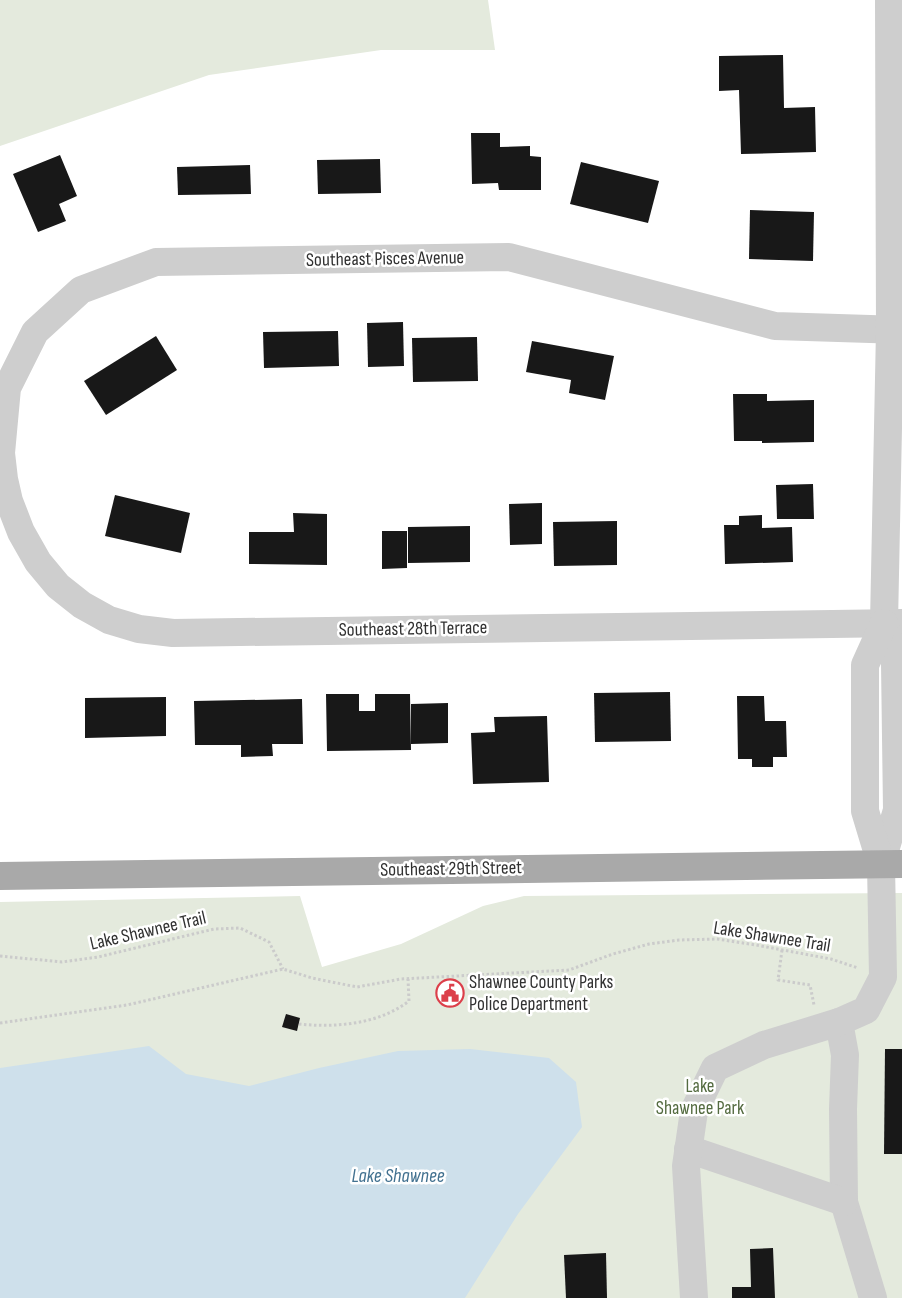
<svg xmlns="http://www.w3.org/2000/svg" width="902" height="1298" font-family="'Sofia Sans Condensed',sans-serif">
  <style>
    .green { fill: #e4eadd }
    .water { fill: #cee0eb }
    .building { fill: #181818 }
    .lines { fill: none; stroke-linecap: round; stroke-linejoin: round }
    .path { stroke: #cbcbcb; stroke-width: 3; stroke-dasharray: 2.5 2.5; stroke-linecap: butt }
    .minor { stroke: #cecece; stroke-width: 28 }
    .major { stroke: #a9a9a9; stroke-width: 28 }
    .labels { text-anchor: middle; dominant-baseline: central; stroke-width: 5; stroke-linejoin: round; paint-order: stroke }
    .street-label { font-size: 19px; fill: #313131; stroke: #fff }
    .poi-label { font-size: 19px; fill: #313131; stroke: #fff; text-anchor: start }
    .park-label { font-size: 19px; fill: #546b40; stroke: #fff }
    .water-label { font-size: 20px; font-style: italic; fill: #427190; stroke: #fff }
  </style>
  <rect width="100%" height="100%" fill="#fff"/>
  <!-- green -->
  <g class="green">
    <polygon points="0,0 488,0 495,50 381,50 209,75 0,146"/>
    <polygon points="902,893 902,1298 0,1298 0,902 300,896 322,967 401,944 483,906 524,896"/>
  </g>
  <!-- water -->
  <polygon class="water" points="149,1046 186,1074 249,1086 319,1068 398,1051 470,1049 549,1058 576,1082 582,1127 518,1214 465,1298 0,1298 0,1068"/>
  <!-- building -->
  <g class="building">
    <polygon points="783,55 784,108 815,107 816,152 741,154 739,90 719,91 719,56"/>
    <polygon points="471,133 500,133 500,147 530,146 530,156 541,157 541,190 499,190 498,183 472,184"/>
    <polygon points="60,155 77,196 59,204 66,221 38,232 13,174"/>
    <polygon points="380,159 381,193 318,194 317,160"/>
    <polygon points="581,162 659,181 648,223 570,204"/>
    <polygon points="250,165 251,194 178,195 177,167"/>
    <polygon points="750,210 814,212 813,261 749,259"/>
    <polygon points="403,322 404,366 368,367 367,323"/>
    <polygon points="338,331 339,366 264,368 263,332"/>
    <polygon points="156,336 177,370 106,415 84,381"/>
    <polygon points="477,337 478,381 413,382 412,338"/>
    <polygon points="532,341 614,356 605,400 569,393 571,380 526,372"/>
    <polygon points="733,394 767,394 767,401 814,400 814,442 762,443 762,441 734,441"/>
    <polygon points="813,484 814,519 777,519 776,485"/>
    <polygon points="115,495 190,513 181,553 105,536"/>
    <polygon points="542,503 542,544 510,545 509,504"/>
    <polygon points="293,513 327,514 327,565 249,564 249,532 294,532"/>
    <polygon points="762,515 762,528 792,527 793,562 725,564 724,525 739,525 739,516"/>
    <polygon points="617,521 617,565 554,566 553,522"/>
    <polygon points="470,526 470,562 408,563 408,527"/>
    <polygon points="382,531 407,531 407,568 382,569"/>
    <polygon points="670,692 671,741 595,742 594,693"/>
    <polygon points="326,694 359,694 359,711 375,711 375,694 410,694 411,750 327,751"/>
    <polygon points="737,696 764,696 765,721 786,721 787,757 773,757 773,767 752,767 752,759 738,759"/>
    <polygon points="166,697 166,736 85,738 85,698"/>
    <polygon points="302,699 303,744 272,744 273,756 241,757 241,745 195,745 194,701"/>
    <polygon points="448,703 448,743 411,744 411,704"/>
    <polygon points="547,716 549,782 473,784 471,733 495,732 494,717"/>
    <polygon points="286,1014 300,1018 297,1031 282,1027"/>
    <polygon points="885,1049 902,1049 902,1154 884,1154"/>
    <polygon points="773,1248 775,1298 732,1298 732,1287 751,1287 750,1249"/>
    <polygon points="606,1253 607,1298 566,1298 564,1255"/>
  </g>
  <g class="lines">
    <!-- path -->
    <g class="path">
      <polyline points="782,950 778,980 810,985 814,1005"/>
      <polyline points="0,956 62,962 98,957 214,929 240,928 269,942 283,969"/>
      <polyline points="0,1023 127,1005 283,969 312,978 357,987 401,979 569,970 613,954 649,944 679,940 717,939 756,945 831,959 858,968"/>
      <path d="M299,1024C336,1028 379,1024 409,1001L408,979"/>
    </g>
    <!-- minor -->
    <g class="minor">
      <polyline points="902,330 775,326 509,257 156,262 81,290 35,332 7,388 1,453 4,479 9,501 21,532 38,562 58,586 82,605 109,620 139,629 173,633 902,623"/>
      <polyline points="881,864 897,810 895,663 884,623 890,330 889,0"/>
      <polyline points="839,1022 845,1055 843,1109 844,1202 873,1298"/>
      <polyline points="688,1149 844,1202"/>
      <polyline points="694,1298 686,1166 694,1111 715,1068 764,1045 839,1022 866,1010 883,977 881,864 865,811 865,665 884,623"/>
    </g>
    <!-- major -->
    <polyline class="major" points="0,876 902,864"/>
  </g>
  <!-- icons -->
  <defs>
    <g id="civic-ring" transform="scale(1.4375)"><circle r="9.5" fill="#fff" stroke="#dc3f4a" stroke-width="1.5"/><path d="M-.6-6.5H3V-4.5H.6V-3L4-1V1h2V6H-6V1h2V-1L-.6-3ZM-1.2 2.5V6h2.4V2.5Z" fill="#dc3f4a"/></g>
  </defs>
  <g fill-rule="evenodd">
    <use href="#civic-ring" x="450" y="993"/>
  </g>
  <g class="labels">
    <!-- street labels -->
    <g class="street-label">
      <text transform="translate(385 259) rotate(-1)">Southeast Pisces Avenue</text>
      <text transform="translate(413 629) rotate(-1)">Southeast 28th Terrace</text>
      <text transform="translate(451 869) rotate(-1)">Southeast 29th Street</text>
      <text transform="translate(148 931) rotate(-13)">Lake Shawnee Trail</text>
      <text transform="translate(772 937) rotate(9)">Lake Shawnee Trail</text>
    </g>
    <!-- poi labels -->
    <g class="poi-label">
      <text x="469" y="982">Shawnee County Parks<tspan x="469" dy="22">Police Department</tspan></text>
    </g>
    <!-- park labels -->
    <g class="park-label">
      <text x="700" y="1086">Lake<tspan x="700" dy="22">Shawnee Park</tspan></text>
    </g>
    <!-- water labels -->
    <g class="water-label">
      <text x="398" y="1176">Lake Shawnee</text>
    </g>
  </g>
</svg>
